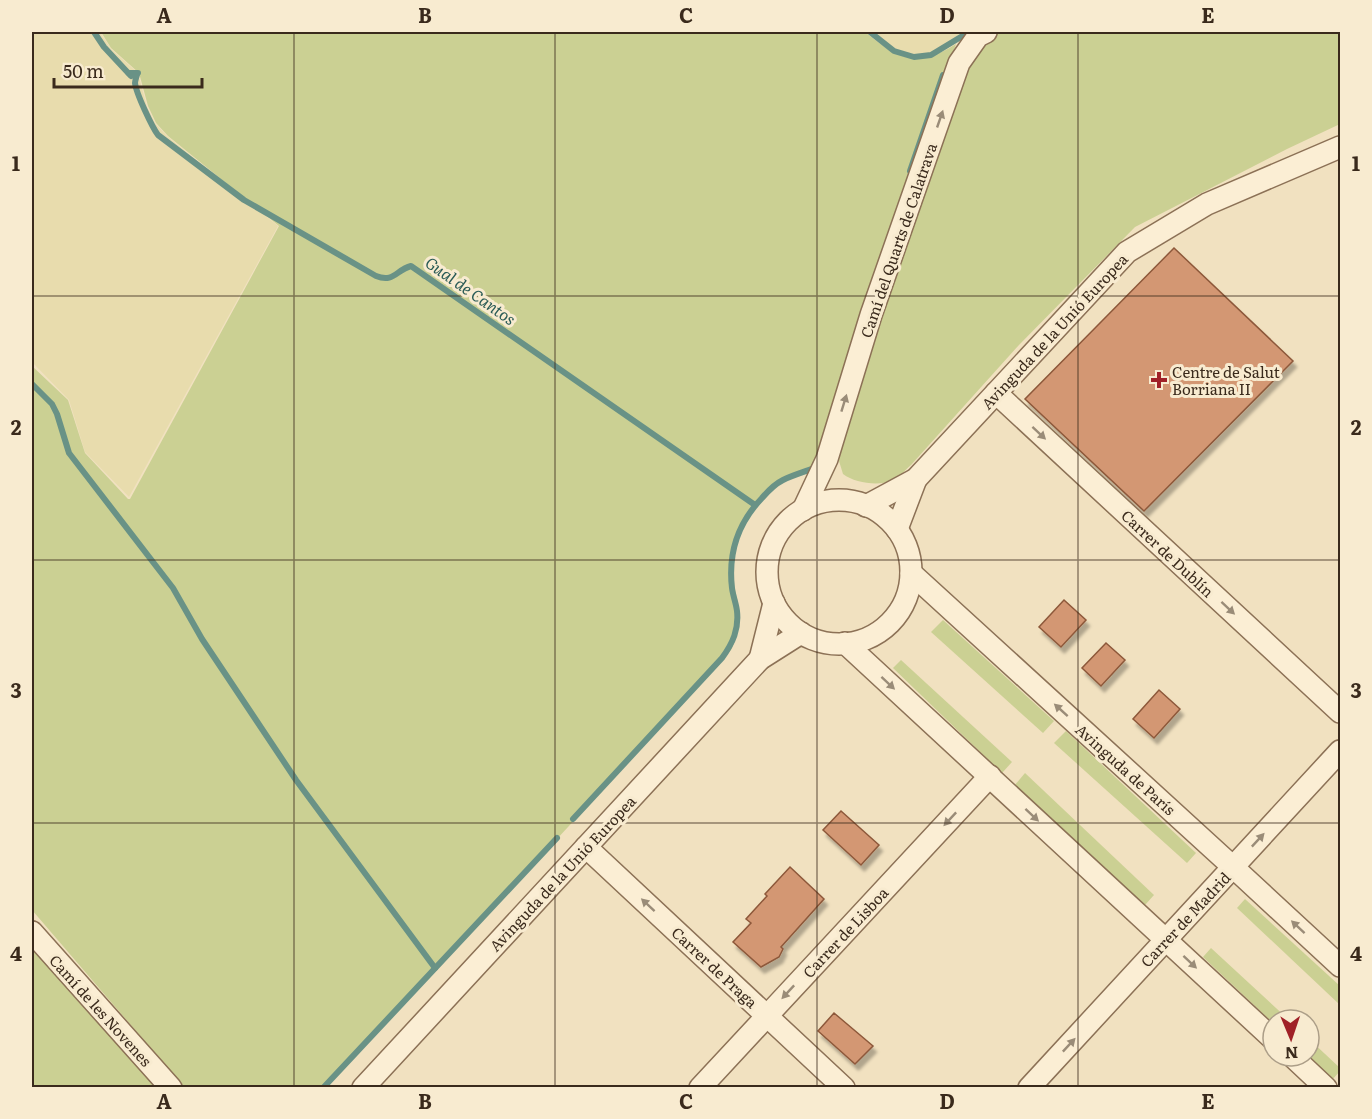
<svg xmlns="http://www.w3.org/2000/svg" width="1372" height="1119" font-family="Literata,serif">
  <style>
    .farmland { fill: #e8dcad }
    .green { fill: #cbd093 }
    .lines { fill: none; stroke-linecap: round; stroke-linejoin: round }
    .stream { stroke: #699286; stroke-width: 6 }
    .building { fill: #d39773; stroke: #8d583a; stroke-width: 1.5; filter: url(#shadow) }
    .minor-casing { stroke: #8c7156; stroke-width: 24 }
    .minor { stroke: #fbeed4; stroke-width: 21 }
    .oneway { fill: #9a8c78 }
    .grid { fill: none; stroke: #3a2a1c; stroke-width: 1.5; stroke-opacity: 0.55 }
    .poi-dot { fill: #a02127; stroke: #f8ebd0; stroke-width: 2 }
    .labels { text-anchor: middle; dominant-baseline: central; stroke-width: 6; stroke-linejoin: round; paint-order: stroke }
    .street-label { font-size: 15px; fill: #3a2a1c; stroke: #f8ebd0 }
    .poi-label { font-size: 15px; fill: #3a2a1c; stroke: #f8ebd0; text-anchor: start }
    .water-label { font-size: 16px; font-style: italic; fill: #2a5b56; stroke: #f8ebd0 }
    .neatline { fill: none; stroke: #3a2a1c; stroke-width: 2 }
    .grid-label { font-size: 20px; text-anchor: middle; font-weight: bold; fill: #3a2a1c }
  </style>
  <defs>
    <filter id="shadow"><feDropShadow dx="3.5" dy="6" stdDeviation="1.5" flood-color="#0004"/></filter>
  </defs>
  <rect width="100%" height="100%" fill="#f1e1c0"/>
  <!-- farmland -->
  <g class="farmland">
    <polygon points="32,32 100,32 111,49 138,73 147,107 155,123 167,136 278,226 129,497 85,452 69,400 32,362"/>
    <polygon points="867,32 972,32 946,49 929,57 913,58 893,52"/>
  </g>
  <!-- green -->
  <g class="green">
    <path d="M101,32H865C899,59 916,69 956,44L820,455C817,459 814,467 810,470C803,476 789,478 781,483C765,493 752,508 744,524C736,540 732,560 733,578C734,589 738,599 739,610C740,624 737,637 731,650L670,717L504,896L324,1087H184L32,910V366L68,400L85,453L128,499H130L279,226L168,136L156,123L148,106L139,73L111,48Z"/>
    <path d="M1001,32H1340V124L1287,149L1135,227L1019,345L911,465C905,470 898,479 892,481C877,486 855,483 843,474L839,461L846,421L960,82L983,42Z"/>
    <polygon points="943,620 1054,721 1043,733 931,632"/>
    <polygon points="901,660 1012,762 1002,773 893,668"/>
    <polygon points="1066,731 1196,853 1187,863 1054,743"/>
    <polygon points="1025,773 1154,895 1145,905 1014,786"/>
    <polygon points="1245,899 1340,986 1340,1005 1237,908"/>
    <polygon points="32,944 161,1087 32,1087"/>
    <polygon points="1211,948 1289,1020 1273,1020 1273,1023 1203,957"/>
    <polygon points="1309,1039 1340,1068 1340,1071 1332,1080 1307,1056 1309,1056"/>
  </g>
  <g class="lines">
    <!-- stream -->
    <g class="stream">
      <path d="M94,32L104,47L131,76L128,73H138C137,74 135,81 135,83C136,93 152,127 158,135L244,200L376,276C394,283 396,270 411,266L755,505"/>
      <polyline points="870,32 894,51 914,57 931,55 969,32"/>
      <polyline points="910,171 943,75"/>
      <polyline points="32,384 52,404 57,414 69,453 173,588 202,639 296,780 435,968"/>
      <path d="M573,819L722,658C733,643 739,629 737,611C736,603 733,596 732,588C728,554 738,523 762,498C768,491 775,484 783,480C793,475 804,472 814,468L815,464"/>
      <polyline points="323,1088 557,838"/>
    </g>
  </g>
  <!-- building -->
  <g class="building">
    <polygon points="1174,248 1293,361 1144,511 1025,399"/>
    <polygon points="1064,600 1086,620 1061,647 1039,627"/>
    <polygon points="1106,643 1125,660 1101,686 1082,668"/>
    <polygon points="1159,690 1180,709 1154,738 1133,719"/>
    <polygon points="841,811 879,845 861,865 823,830"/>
    <polygon points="790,867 824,899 781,947 783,949 779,957 761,967 733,942 751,923 746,919 767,896 765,894"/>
    <polygon points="834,1013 873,1046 855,1064 818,1031"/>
  </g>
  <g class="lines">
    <!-- minor casing -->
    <g class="minor-casing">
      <g id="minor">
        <polyline points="996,393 1340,712"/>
        <circle cx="839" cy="572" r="72"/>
        <polyline points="866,506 916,479 1127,252 1207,204 1340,147"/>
        <polyline points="803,510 827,459 871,315 959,63 978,36 986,32"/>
        <polyline points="897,529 916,479"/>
        <polyline points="911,573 1233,867 1340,966"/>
        <polyline points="845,643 1273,1039"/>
        <polyline points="760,659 774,603"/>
        <polyline points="586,847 844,1088"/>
        <polyline points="32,932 171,1088"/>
        <polyline points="1292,1056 1326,1088"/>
        <polyline points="363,1088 760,659 801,633"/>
        <polyline points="700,1088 990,776"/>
        <polyline points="1029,1088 1340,751"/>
      </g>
    </g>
    <!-- minor -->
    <use href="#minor" class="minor"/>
  </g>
  <!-- one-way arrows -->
  <defs><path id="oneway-solid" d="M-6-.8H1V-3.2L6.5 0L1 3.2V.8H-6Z" transform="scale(1.5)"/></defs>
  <g class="oneway">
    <use href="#oneway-solid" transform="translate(940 119) rotate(-71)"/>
    <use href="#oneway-solid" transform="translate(844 403) rotate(-73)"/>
    <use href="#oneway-solid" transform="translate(1039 433) rotate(43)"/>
    <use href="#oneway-solid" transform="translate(1228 608) rotate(43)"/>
    <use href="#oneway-solid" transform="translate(888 683) rotate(43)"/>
    <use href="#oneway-solid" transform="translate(1061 710) rotate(-138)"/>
    <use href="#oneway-solid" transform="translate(1032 815) rotate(43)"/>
    <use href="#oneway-solid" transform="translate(950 819) rotate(133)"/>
    <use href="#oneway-solid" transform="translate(1258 840) rotate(-47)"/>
    <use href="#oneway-solid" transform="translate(648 905) rotate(-137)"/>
    <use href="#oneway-solid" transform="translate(1298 927) rotate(-137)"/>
    <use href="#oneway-solid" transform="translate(1190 962) rotate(43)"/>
    <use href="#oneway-solid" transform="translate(788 992) rotate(133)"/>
    <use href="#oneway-solid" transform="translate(1069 1045) rotate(-47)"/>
  </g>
  <!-- grid -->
  <path class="grid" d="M294,32V1088M555,32V1088M817,32V1088M1078,32V1088M32,296H1340M32,560H1340M32,823H1340"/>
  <!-- markers -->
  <path class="poi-dot" d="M1156 371h6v6h6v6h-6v6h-6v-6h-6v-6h6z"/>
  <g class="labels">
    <!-- street labels -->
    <g class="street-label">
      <text transform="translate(898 240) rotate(-71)">Camí del Quarts de Calatrava</text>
      <text transform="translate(1054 331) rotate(-47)">Avinguda de la Unió Europea</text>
      <text transform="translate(1168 553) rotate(43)">Carrer de Dublín</text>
      <text transform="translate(1126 769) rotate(42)">Avinguda de París</text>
      <text transform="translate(562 873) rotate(-47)">Avinguda de la Unió Europea</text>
      <text transform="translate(1185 919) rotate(-47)">Carrer de Madrid</text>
      <text transform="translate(845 932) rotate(-47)">Carrer de Lisboa</text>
      <text transform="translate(715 967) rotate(43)">Carrer de Praga</text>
      <text transform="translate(101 1010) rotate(48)">Camí de les Novenes</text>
    </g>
    <!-- poi labels -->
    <g class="poi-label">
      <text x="1172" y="371">Centre de Salut<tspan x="1172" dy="17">Borriana II</tspan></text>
    </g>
    <!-- water labels -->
    <g class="water-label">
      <text transform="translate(471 290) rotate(35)">Gual de Cantos</text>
    </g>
  </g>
  <!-- border -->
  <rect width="1372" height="1119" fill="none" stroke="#f8ebd0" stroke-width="66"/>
  <!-- north arrow -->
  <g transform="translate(1291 1038) rotate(178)"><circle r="28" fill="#f8ebd0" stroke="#ac9e88" stroke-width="1.5"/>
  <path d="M0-4.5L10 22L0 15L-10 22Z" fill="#a02127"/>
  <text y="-9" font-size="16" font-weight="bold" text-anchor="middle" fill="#3a2a1c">N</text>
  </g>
  <!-- scale -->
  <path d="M54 78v9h148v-9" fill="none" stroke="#3a2a1c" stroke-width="3"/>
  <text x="63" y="78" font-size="18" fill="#3a2a1c" stroke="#f8ebd0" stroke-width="4.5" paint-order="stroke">50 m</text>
  <rect x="33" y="33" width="1306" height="1053" class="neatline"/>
  <g class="grid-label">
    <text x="164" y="23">A</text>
    <text x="425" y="23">B</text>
    <text x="686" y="23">C</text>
    <text x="947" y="23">D</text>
    <text x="1208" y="23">E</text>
    <text x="16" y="171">1</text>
    <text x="1356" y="171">1</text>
    <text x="16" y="435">2</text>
    <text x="1356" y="435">2</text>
    <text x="16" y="698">3</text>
    <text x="1356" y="698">3</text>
    <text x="16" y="961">4</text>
    <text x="1356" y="961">4</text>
    <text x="164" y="1109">A</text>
    <text x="425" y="1109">B</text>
    <text x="686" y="1109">C</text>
    <text x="947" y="1109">D</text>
    <text x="1208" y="1109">E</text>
  </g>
</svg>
